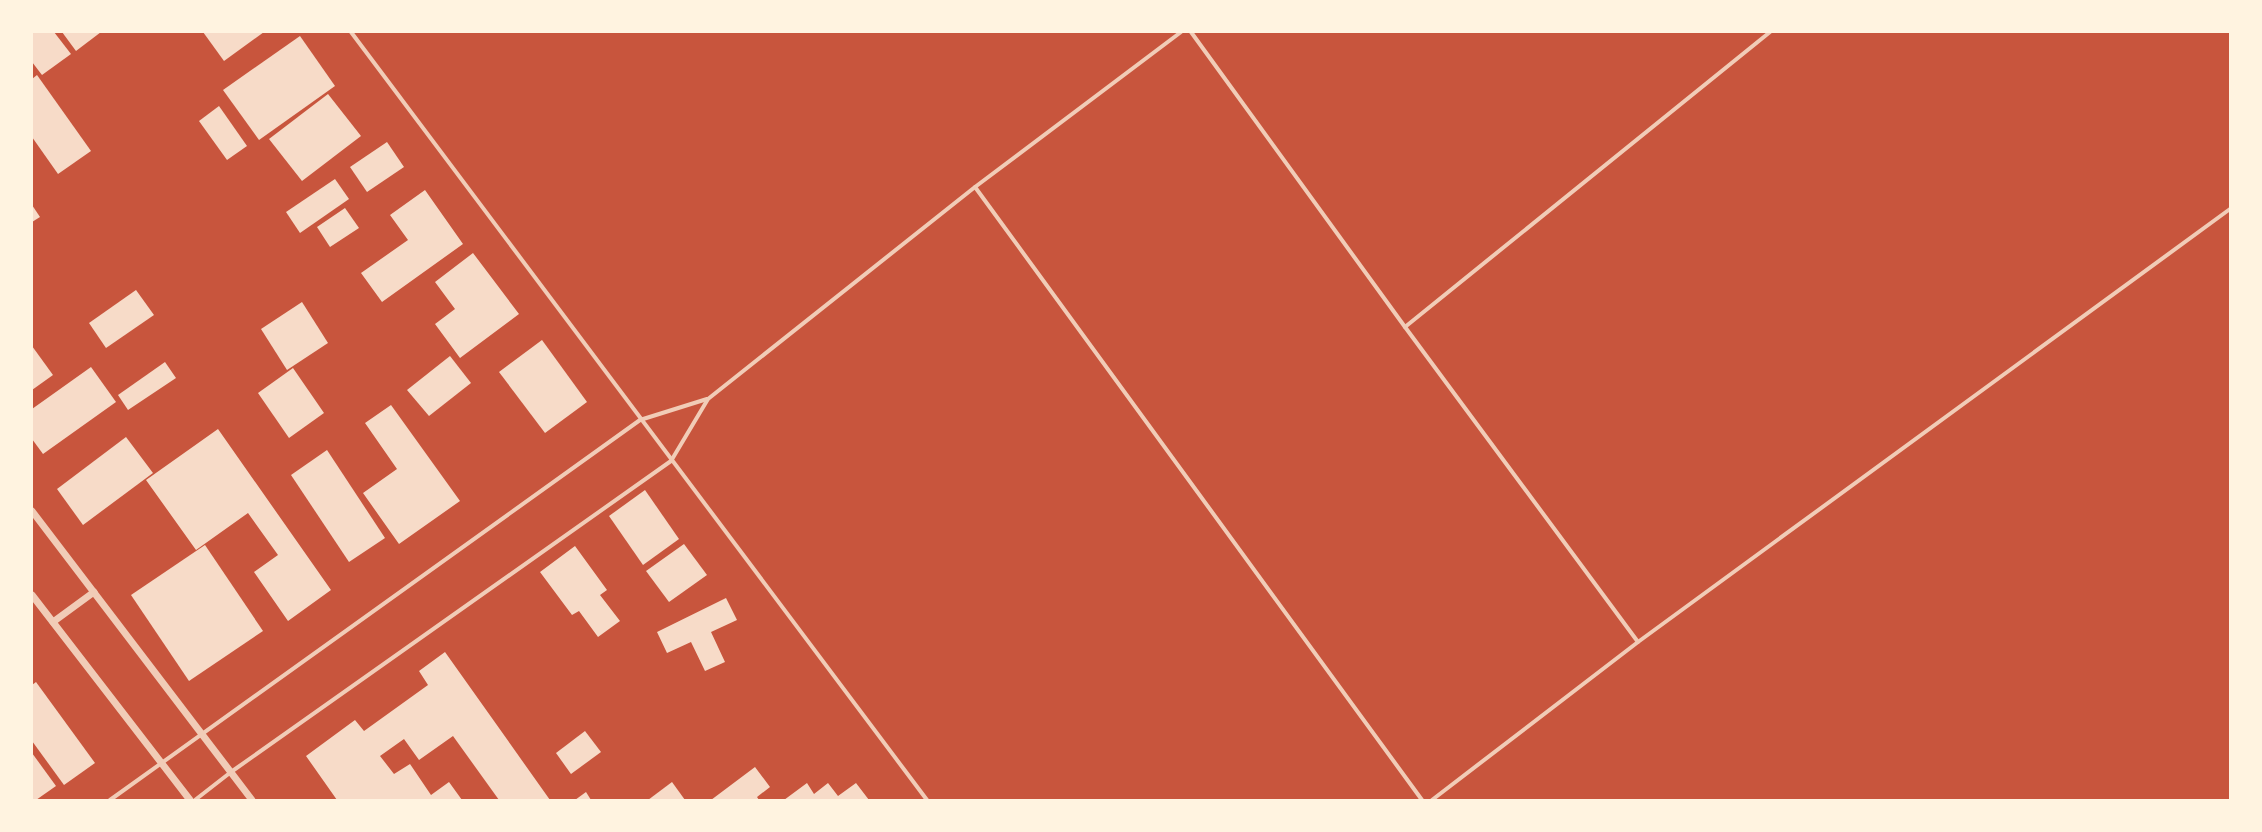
<svg xmlns="http://www.w3.org/2000/svg" width="2262" height="832" font-family="Poppins,sans-serif">
  <style>
    .building { fill: #f7dbc8 }
    .lines { fill: none; stroke-linecap: round; stroke-linejoin: round }
    .minor { stroke: #f1ccb7; stroke-width: 4 }
    .tertiary { stroke: #f1ccb7; stroke-width: 7 }
  </style>
  <rect width="100%" height="100%" fill="#c8553d"/>
  <!-- building -->
  <g class="building">
    <polygon points="32,32 54,32 71,54 42,75 32,62"/>
    <polygon points="62,32 101,32 76,51"/>
    <polygon points="203,32 264,32 224,61"/>
    <polygon points="300,36 335,86 259,140 223,90"/>
    <polygon points="37,75 91,151 58,174 32,137 32,79"/>
    <polygon points="328,94 361,136 302,181 269,139"/>
    <polygon points="219,106 247,146 227,160 199,121"/>
    <polygon points="387,142 404,167 367,192 350,167"/>
    <polygon points="335,179 349,199 300,233 286,212"/>
    <polygon points="425,190 463,244 382,302 361,273 408,240 390,215"/>
    <polygon points="32,205 40,217 32,222"/>
    <polygon points="345,208 359,228 330,247 317,227"/>
    <polygon points="473,253 519,314 460,358 435,324 455,309 435,282"/>
    <polygon points="136,290 154,315 106,348 89,323"/>
    <polygon points="302,302 328,343 287,370 261,329"/>
    <polygon points="542,340 587,402 545,433 499,372"/>
    <polygon points="32,346 53,375 32,390"/>
    <polygon points="450,356 471,383 429,416 407,390"/>
    <polygon points="165,362 176,378 128,410 118,395"/>
    <polygon points="91,367 116,402 43,454 32,439 32,409"/>
    <polygon points="293,368 324,413 289,438 258,393"/>
    <polygon points="391,405 460,501 399,544 363,493 397,469 365,423"/>
    <polygon points="218,429 331,590 288,621 254,572 278,555 248,513 196,550 146,480"/>
    <polygon points="126,437 153,473 83,525 57,489"/>
    <polygon points="327,450 385,538 349,562 291,475"/>
    <polygon points="645,490 679,539 643,565 609,516"/>
    <polygon points="684,544 707,575 669,602 646,571"/>
    <polygon points="205,545 263,631 189,681 131,595"/>
    <polygon points="575,546 607,590 600,595 620,621 598,637 579,611 572,615 540,572"/>
    <polygon points="726,598 737,620 711,632 725,662 705,671 691,642 667,653 657,632"/>
    <polygon points="445,652 550,800 499,800 453,736 419,760 404,739 380,756 394,774 410,764 431,795 449,782 462,800 337,800 306,756 355,720 364,731 428,685 419,671"/>
    <polygon points="36,682 95,763 64,785 32,741 32,685"/>
    <polygon points="585,731 601,752 571,774 556,753"/>
    <polygon points="32,753 56,786 36,800 32,800"/>
    <polygon points="755,767 770,787 757,797 759,800 711,800"/>
    <polygon points="672,782 685,800 648,800"/>
    <polygon points="807,783 814,794 828,783 838,796 856,783 869,800 784,800"/>
    <polygon points="586,792 591,800 575,800"/>
  </g>
  <g class="lines">
    <!-- minor -->
    <g class="minor">
      <polyline points="351,32 927,800"/>
      <polyline points="1191,32 1405,327 1638,642"/>
      <polyline points="975,187 1422,800"/>
      <polyline points="1405,327 1770,32"/>
      <polyline points="110,800 640,420 707,399"/>
      <polyline points="195,800 231,772 671,461 708,399 975,187 1181,32"/>
      <polyline points="1432,800 1638,642 2230,209"/>
    </g>
    <!-- tertiary -->
    <g class="tertiary">
      <polyline points="32,511 252,800"/>
      <polyline points="32,595 190,800"/>
      <polyline points="53,622 94,592"/>
    </g>
  </g>
  <!-- border -->
  <rect width="2262" height="832" fill="none" stroke="#fff3e0" stroke-width="66"/>
</svg>
